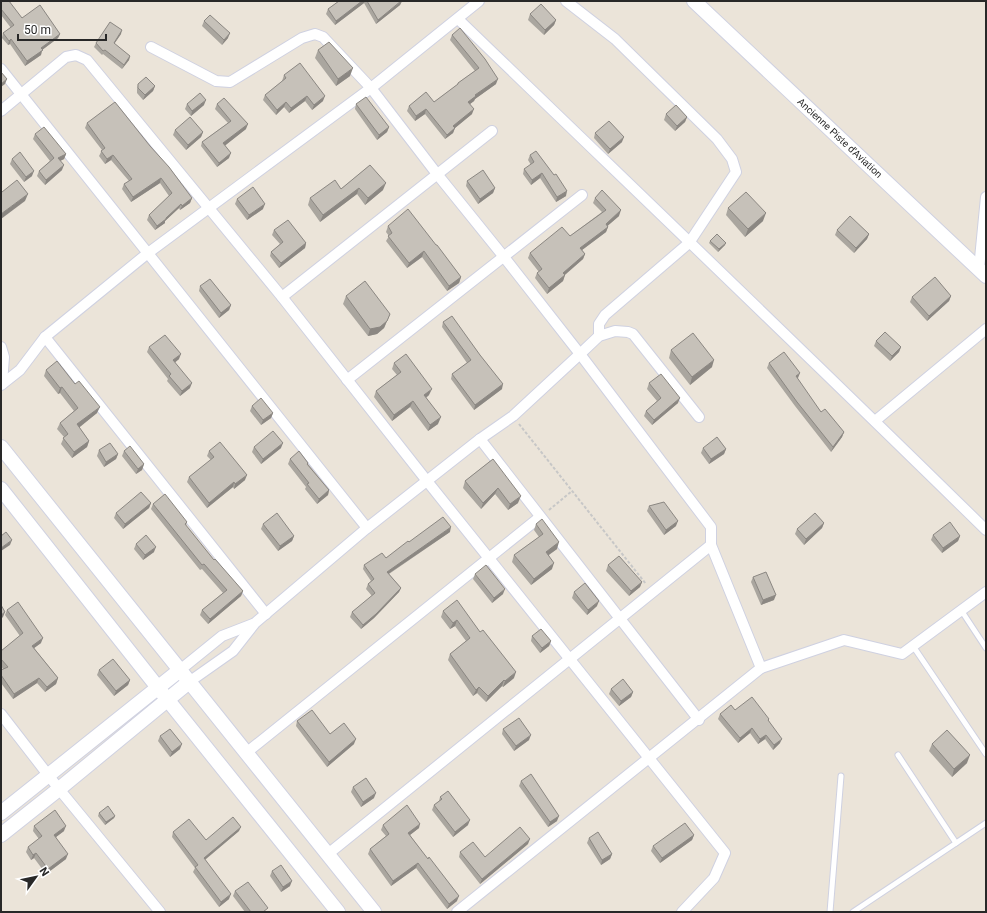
<svg xmlns="http://www.w3.org/2000/svg" width="987" height="913" font-family="Roboto,sans-serif">
  <style>
    .lines { fill: none; stroke-linecap: round; stroke-linejoin: round }
    .lane-casing { stroke: #cfd1e1; stroke-width: 7 }
    .street-casing { stroke: #cfd1e1; stroke-width: 12 }
    .secondary-casing { stroke: #cfd1e1; stroke-width: 16 }
    .path { stroke: #c7c7c7; stroke-width: 2; stroke-dasharray: 3 2; stroke-linecap: butt }
    .lane { stroke: #fff; stroke-width: 5 }
    .street { stroke: #fff; stroke-width: 10 }
    .secondary { stroke: #fff; stroke-width: 14 }
    .wall { fill: #aaa69f }
    .shaded-wall { fill: #8b8782 }
    .building { fill: #c6c1b9; stroke: #8b8782 }
    .labels { text-anchor: middle; dominant-baseline: central; stroke-width: 3; stroke-linejoin: round; paint-order: stroke }
    .street-label { font-size: 10px; fill: #282828; stroke: #fff }
  </style>
  <rect width="100%" height="100%" fill="#ebe4d9"/>
  <g class="lines">
    <!-- lane casing -->
    <g class="lane-casing">
      <g id="lane">
        <polyline points="961,610 986,648"/>
        <polyline points="913,646 986,754"/>
        <polyline points="898,755 956,843"/>
        <polyline points="830,912 841,776"/>
        <polyline points="853,912 986,823"/>
      </g>
    </g>
    <!-- street casing -->
    <g class="street-casing">
      <g id="street">
        <polyline points="566,1 615,39 717,139 732,159 736,172 689,243 605,315 599,324 599,336"/>
        <path d="M458,19C634,189 811,358 986,530"/>
        <polyline points="151,47 216,81 230,82 302,38 315,34 323,37 371,88 437,174 504,257 580,354 711,527 711,545 761,668"/>
        <polyline points="1,69 367,528"/>
        <polyline points="1,111 66,57 76,55 87,60 282,297 427,481 725,853 714,878 682,912"/>
        <polyline points="979,269 986,197"/>
        <polyline points="282,297 492,131"/>
        <polyline points="45,337 266,614"/>
        <polyline points="1,347 4,357 2,384"/>
        <polyline points="347,380 582,195"/>
        <polyline points="1,385 20,370 45,337 148,253 371,88 479,1"/>
        <polyline points="875,421 986,329"/>
        <polyline points="480,439 699,720"/>
        <polyline points="180,670 222,636 253,624"/>
        <polyline points="189,682 233,651 255,623 367,528 480,439 513,416 580,354 599,336 615,331 628,332 633,334 699,417"/>
        <polyline points="1,714 59,789 160,912"/>
        <polyline points="246,753 540,517"/>
        <polyline points="328,854 711,545"/>
        <polyline points="457,912 761,668 844,640 902,654 986,592"/>
      </g>
    </g>
    <!-- secondary casing -->
    <g class="secondary-casing">
      <g id="secondary">
        <polyline points="694,1 986,276"/>
        <polyline points="1,447 374,912"/>
        <polyline points="1,489 167,699 338,912"/>
        <polyline points="1,813 180,670"/>
        <polyline points="1,835 59,789 189,682"/>
      </g>
    </g>
    <!-- path -->
    <g class="path">
      <polyline points="519,424 646,584"/>
      <polyline points="549,510 572,491"/>
    </g>
    <!-- lane -->
    <use href="#lane" class="lane"/>
    <!-- street -->
    <use href="#street" class="street"/>
    <!-- secondary -->
    <use href="#secondary" class="secondary"/>
  </g>
  <!-- wall -->
  <g class="wall">
    <polygon points="1,1 22,18 60,34 58,38 42,50 41,55 25,66 10,44 8,45 2,38 3,33 11,28 1,15"/>
    <polygon points="339,1 402,1 400,5 376,24 364,3 335,25 326,14 328,9"/>
    <polygon points="530,14 556,20 554,25 544,35 528,20"/>
    <polygon points="204,21 228,38 222,45 202,26"/>
    <polygon points="121,34 114,44 130,56 129,60 122,69 103,54 102,55 94,47 96,43"/>
    <polygon points="452,35 496,84 475,99 474,101 470,104 472,114 455,128 453,133 445,139 425,114 415,121 407,111 409,106 434,102 457,85 458,83 475,71 450,40"/>
    <polygon points="318,50 350,76 336,86 315,58"/>
    <polygon points="284,75 323,101 312,110 305,101 289,113 284,107 276,115 263,100 265,95 283,81 282,81"/>
    <polygon points="138,84 155,86 153,91 143,100 137,93 137,89"/>
    <polygon points="187,104 204,105 191,116 185,109"/>
    <polygon points="217,104 246,129 225,145 229,158 217,167 201,146 202,142 228,123 215,109"/>
    <polygon points="356,104 389,127 387,132 377,140 355,109"/>
    <polygon points="666,114 687,117 685,122 675,131 664,120"/>
    <polygon points="87,123 192,198 190,203 180,210 179,208 165,221 165,223 155,230 147,220 149,215 169,196 160,183 131,202 122,189 124,184 129,181 111,160 105,164 99,156 102,150 85,128"/>
    <polygon points="175,130 203,132 201,137 186,150 173,135"/>
    <polygon points="595,133 622,142 608,154 594,138"/>
    <polygon points="35,134 66,154 64,159 60,161 62,170 45,185 37,176 39,171 50,161 33,139"/>
    <polygon points="530,155 566,196 556,202 540,178 531,185 523,174 524,169 531,165 528,160"/>
    <polygon points="12,159 32,176 24,182 10,164"/>
    <polygon points="370,165 383,190 365,205 357,194 320,222 308,205 310,198 341,189"/>
    <polygon points="467,181 495,188 493,193 478,204 466,186"/>
    <polygon points="595,198 619,216 607,226 608,227 606,232 582,250 585,254 583,259 565,275 563,281 547,294 535,278 537,273 539,272 528,258 530,253 570,236 602,212 593,203"/>
    <polygon points="237,199 263,209 247,220 235,204"/>
    <polygon points="728,208 763,221 745,237 726,215"/>
    <polygon points="388,226 461,277 459,283 447,291 422,257 407,268 386,241 389,236 386,232"/>
    <polygon points="274,230 306,243 305,248 279,268 270,256 271,252 280,244 272,235"/>
    <polygon points="837,230 869,234 867,239 854,253 835,235"/>
    <polygon points="710,241 725,245 718,252 709,243"/>
    <polygon points="200,286 231,305 229,310 219,318 199,291"/>
    <polygon points="346,296 390,314 384,328 377,334 368,336 343,304"/>
    <polygon points="951,296 949,301 927,321 910,302 912,297"/>
    <polygon points="443,322 502,389 474,410 451,379 452,374 467,363 442,327"/>
    <polygon points="876,341 901,347 899,352 890,361 874,346"/>
    <polygon points="149,347 179,359 175,362 190,388 180,396 167,381 168,379 147,352"/>
    <polygon points="671,350 712,367 690,385 669,358"/>
    <polygon points="394,363 429,395 426,398 438,424 428,431 410,407 392,421 374,397 376,391 397,375 392,369"/>
    <polygon points="769,363 798,378 798,379 806,392 821,412 844,432 842,437 831,452 795,406 767,368"/>
    <polygon points="46,370 97,413 79,427 89,441 87,447 72,458 61,444 64,437 57,429 60,423 74,411 60,393 58,394 44,376"/>
    <polygon points="649,383 678,403 652,425 644,416 646,411 657,401 647,389"/>
    <polygon points="252,406 273,413 271,418 261,425 250,411"/>
    <polygon points="254,447 281,448 261,464 252,452"/>
    <polygon points="703,448 726,449 724,454 709,464 701,453"/>
    <polygon points="99,450 118,454 116,459 104,467 97,456"/>
    <polygon points="124,451 144,464 142,470 136,474 122,456"/>
    <polygon points="209,451 245,480 234,489 233,487 207,508 187,482 189,477 211,460 207,456"/>
    <polygon points="290,459 308,463 308,464 329,490 328,495 317,504 305,489 306,487 288,464"/>
    <polygon points="493,459 518,503 508,510 495,494 481,509 463,488 465,481"/>
    <polygon points="151,503 149,508 123,529 114,518 116,513"/>
    <polygon points="153,504 187,522 186,526 214,560 243,591 241,596 208,624 200,615 202,610 223,593 202,569 200,570 151,509"/>
    <polygon points="649,506 676,526 664,535 647,511"/>
    <polygon points="824,523 822,528 804,545 795,534 797,529"/>
    <polygon points="263,524 294,536 292,541 278,551 261,529"/>
    <polygon points="536,524 557,549 549,555 552,569 531,585 512,562 514,555 539,537 534,530"/>
    <polygon points="450,532 389,574 401,588 399,592 374,618 361,629 350,617 352,612 372,596 366,589 368,584 371,581 363,569 364,565 386,558 409,542"/>
    <polygon points="933,535 960,536 958,541 942,553 931,540"/>
    <polygon points="136,544 154,552 143,560 134,549"/>
    <polygon points="608,565 642,582 640,587 629,596 606,571"/>
    <polygon points="475,574 503,594 492,603 473,579"/>
    <polygon points="753,577 774,600 761,605 751,582"/>
    <polygon points="574,592 597,606 587,615 572,598"/>
    <polygon points="7,610 41,643 34,648 58,678 56,684 45,692 37,683 13,699 1,683 1,670 3,669 1,666 1,651 20,636 5,615"/>
    <polygon points="443,611 480,632 514,678 503,687 502,686 486,702 477,693 473,696 448,660 450,654 466,641 455,626 450,629 441,617"/>
    <polygon points="532,636 551,641 549,646 540,653 531,641"/>
    <polygon points="99,670 130,680 128,685 114,696 97,675"/>
    <polygon points="611,689 633,692 631,697 619,706 609,694"/>
    <polygon points="735,710 769,719 769,721 780,743 773,750 765,739 758,744 750,733 738,743 718,719 720,714"/>
    <polygon points="297,721 330,734 354,744 327,767 296,726"/>
    <polygon points="503,729 529,740 514,751 502,734"/>
    <polygon points="160,736 180,749 170,757 158,741"/>
    <polygon points="932,744 967,763 952,777 929,751"/>
    <polygon points="521,781 557,821 548,827 519,786"/>
    <polygon points="353,787 374,798 361,807 351,792"/>
    <polygon points="440,797 468,825 453,837 432,810 434,805 439,801"/>
    <polygon points="99,813 115,816 114,818 105,825 98,816"/>
    <polygon points="383,825 419,828 410,835 457,901 447,909 416,868 391,886 368,854 370,849 386,836 381,830"/>
    <polygon points="34,826 64,831 56,837 66,859 46,874 34,858 31,860 26,852 28,847 39,839 33,831"/>
    <polygon points="239,831 205,860 229,899 219,907 193,872 195,868 172,837 173,832 206,840"/>
    <polygon points="694,835 692,840 660,863 651,851 653,846"/>
    <polygon points="589,838 612,854 610,859 601,865 587,843"/>
    <polygon points="528,844 480,884 459,857 460,852 485,857"/>
    <polygon points="272,871 290,886 281,892 270,876"/>
    <polygon points="235,891 267,912 245,912 233,896"/>
  </g>
  <!-- shaded-wall -->
  <g class="shaded-wall">
    <polygon points="362,1 365,1 364,3 335,25 336,21"/>
    <polygon points="402,1 400,5 376,24 378,20"/>
    <polygon points="556,20 554,25 544,35 545,30"/>
    <polygon points="122,30 121,34 112,47 114,43"/>
    <polygon points="230,33 228,38 222,45 224,40"/>
    <polygon points="60,34 58,38 42,50 41,55 25,66 27,61 41,48"/>
    <polygon points="11,39 10,44 8,45 9,41"/>
    <polygon points="130,56 129,60 122,69 124,65"/>
    <polygon points="353,68 350,76 336,86 338,79"/>
    <polygon points="7,79 5,84 1,87 1,84"/>
    <polygon points="498,79 496,84 475,99 474,101 466,107 468,102 475,95"/>
    <polygon points="155,86 153,91 143,100 145,95"/>
    <polygon points="307,96 305,101 289,113 291,108"/>
    <polygon points="325,96 323,101 312,110 314,105"/>
    <polygon points="206,100 204,105 191,116 192,111"/>
    <polygon points="286,102 284,107 276,115 277,110"/>
    <polygon points="426,109 425,114 415,121 416,116"/>
    <polygon points="474,109 472,114 455,128 453,133 445,139 447,135 453,126"/>
    <polygon points="687,117 685,122 675,131 677,126"/>
    <polygon points="248,124 246,129 222,148 223,143"/>
    <polygon points="389,127 387,132 377,140 379,135"/>
    <polygon points="203,132 201,137 186,150 188,145"/>
    <polygon points="624,137 622,142 608,154 610,149"/>
    <polygon points="231,153 229,158 217,167 219,163"/>
    <polygon points="66,154 64,159 56,163 58,158"/>
    <polygon points="113,155 111,160 105,164 107,159"/>
    <polygon points="64,165 62,170 45,185 46,180"/>
    <polygon points="34,171 32,176 24,182 26,177"/>
    <polygon points="542,173 540,178 531,185 532,180"/>
    <polygon points="161,178 160,183 131,202 133,197"/>
    <polygon points="386,183 383,190 365,205 368,198"/>
    <polygon points="359,188 357,194 320,222 323,215"/>
    <polygon points="495,188 493,193 478,204 480,199"/>
    <polygon points="567,191 566,196 556,202 557,197"/>
    <polygon points="28,194 25,201 1,219 1,214"/>
    <polygon points="192,198 190,203 180,210 182,206"/>
    <polygon points="181,204 179,208 165,221 165,223 155,230 157,226"/>
    <polygon points="265,204 263,209 247,220 249,215"/>
    <polygon points="621,210 619,216 604,229 606,224"/>
    <polygon points="766,213 763,221 745,237 748,229"/>
    <polygon points="608,227 606,232 578,253 580,248"/>
    <polygon points="869,234 867,239 854,253 856,248"/>
    <polygon points="306,243 305,248 279,268 281,263"/>
    <polygon points="726,243 725,245 718,252 719,249"/>
    <polygon points="424,251 422,257 407,268 409,263"/>
    <polygon points="585,254 583,259 561,278 563,273"/>
    <polygon points="565,275 563,281 547,294 549,288"/>
    <polygon points="461,277 459,283 447,291 449,286"/>
    <polygon points="951,296 949,301 927,321 929,316"/>
    <polygon points="231,305 229,310 219,318 221,313"/>
    <polygon points="390,314 384,328 377,334 368,336 370,329"/>
    <polygon points="901,347 899,352 890,361 892,356"/>
    <polygon points="181,354 179,359 172,365 173,360"/>
    <polygon points="714,360 712,367 690,385 692,377"/>
    <polygon points="800,373 798,378 794,381 796,376"/>
    <polygon points="192,383 190,388 180,396 182,391"/>
    <polygon points="503,384 502,389 474,410 475,405"/>
    <polygon points="62,387 60,393 58,394 60,388"/>
    <polygon points="432,389 429,395 421,401 424,395"/>
    <polygon points="680,398 678,403 652,425 654,420"/>
    <polygon points="413,401 410,407 392,421 394,415"/>
    <polygon points="100,407 97,413 75,431 77,424"/>
    <polygon points="273,413 271,418 261,425 263,420"/>
    <polygon points="441,417 438,424 428,431 430,425"/>
    <polygon points="844,432 842,437 831,452 833,447"/>
    <polygon points="89,441 87,447 72,458 74,452"/>
    <polygon points="283,443 281,448 261,464 263,459"/>
    <polygon points="726,449 724,454 709,464 711,459"/>
    <polygon points="118,454 116,459 104,467 106,462"/>
    <polygon points="144,464 142,470 136,474 138,469"/>
    <polygon points="247,475 245,480 234,489 235,484"/>
    <polygon points="234,482 233,487 207,508 209,503"/>
    <polygon points="498,488 495,494 481,509 483,503"/>
    <polygon points="329,490 328,495 317,504 319,499"/>
    <polygon points="521,496 518,503 508,510 510,504"/>
    <polygon points="151,503 149,508 123,529 125,524"/>
    <polygon points="678,521 676,526 664,535 666,530"/>
    <polygon points="824,523 822,528 804,545 806,539"/>
    <polygon points="451,527 450,532 385,576 387,572"/>
    <polygon points="294,536 292,541 278,551 280,546"/>
    <polygon points="960,536 958,541 942,553 943,548"/>
    <polygon points="12,540 10,545 1,551 1,548"/>
    <polygon points="559,542 557,549 544,558 546,552"/>
    <polygon points="156,547 154,552 143,560 145,555"/>
    <polygon points="554,563 552,569 531,585 534,579"/>
    <polygon points="642,582 640,587 629,596 631,591"/>
    <polygon points="401,588 399,592 374,618 361,629 363,625"/>
    <polygon points="505,589 503,594 492,603 494,598"/>
    <polygon points="243,591 241,596 208,624 210,619"/>
    <polygon points="776,595 774,600 761,605 763,600"/>
    <polygon points="599,601 597,606 587,615 588,610"/>
    <polygon points="5,612 3,617 1,619 1,615"/>
    <polygon points="457,620 455,626 450,629 453,623"/>
    <polygon points="43,638 41,643 30,651 32,646"/>
    <polygon points="551,641 549,646 540,653 542,648"/>
    <polygon points="516,672 514,678 503,687 505,681"/>
    <polygon points="39,678 37,683 13,699 14,694"/>
    <polygon points="58,678 56,684 45,692 47,687"/>
    <polygon points="130,680 128,685 114,696 116,691"/>
    <polygon points="504,680 502,686 486,702 488,696"/>
    <polygon points="479,687 477,693 473,696 476,690"/>
    <polygon points="633,692 631,697 619,706 621,701"/>
    <polygon points="752,728 750,733 738,743 740,738"/>
    <polygon points="531,735 529,740 514,751 516,746"/>
    <polygon points="766,735 765,739 758,744 760,739"/>
    <polygon points="356,739 354,744 327,767 329,762"/>
    <polygon points="782,739 780,743 773,750 774,745"/>
    <polygon points="182,744 180,749 170,757 172,752"/>
    <polygon points="970,755 967,763 952,777 954,769"/>
    <polygon points="376,793 374,798 361,807 363,802"/>
    <polygon points="115,816 114,818 105,825 106,822"/>
    <polygon points="559,816 557,821 548,827 550,822"/>
    <polygon points="470,820 468,825 453,837 455,832"/>
    <polygon points="420,824 419,828 406,838 408,833"/>
    <polygon points="66,826 64,831 52,840 54,835"/>
    <polygon points="241,827 239,831 202,862 204,858"/>
    <polygon points="694,835 692,840 660,863 662,858"/>
    <polygon points="530,839 528,844 480,884 482,879"/>
    <polygon points="36,853 34,858 31,860 33,855"/>
    <polygon points="68,854 66,859 46,874 48,869"/>
    <polygon points="612,854 610,859 601,865 602,860"/>
    <polygon points="418,863 416,868 391,886 393,881"/>
    <polygon points="292,881 290,886 281,892 283,887"/>
    <polygon points="231,894 229,899 219,907 221,902"/>
    <polygon points="459,896 457,901 447,909 449,904"/>
  </g>
  <!-- building -->
  <g class="building">
    <polygon points="1,1 9,1 22,18 40,5 60,34 41,48 43,50 27,61 11,39 9,41 3,33 14,25 1,9"/>
    <polygon points="339,1 362,1 336,21 328,9"/>
    <polygon points="367,1 401,1 378,20"/>
    <polygon points="541,4 556,20 545,30 530,14"/>
    <polygon points="210,15 230,33 224,40 204,21"/>
    <polygon points="110,22 122,30 114,43 130,56 124,65 105,50 103,51 96,43"/>
    <polygon points="460,28 485,59 498,79 475,95 476,96 468,102 474,109 453,126 455,128 447,135 426,109 416,116 409,106 426,92 434,102 458,84 458,83 479,68 452,35"/>
    <polygon points="329,42 353,68 338,79 318,50"/>
    <polygon points="300,63 325,96 314,105 307,96 291,108 286,102 277,110 265,95 286,78 284,75"/>
    <polygon points="1,72 7,79 1,84"/>
    <polygon points="146,77 155,86 145,95 138,88 138,84"/>
    <polygon points="200,93 206,100 192,111 187,104"/>
    <polygon points="366,97 389,127 379,135 356,104"/>
    <polygon points="224,98 248,124 223,143 231,153 219,163 202,142 231,121 217,104"/>
    <polygon points="115,102 150,146 169,167 192,198 182,206 181,204 166,218 166,219 157,226 149,215 172,193 161,178 133,197 124,184 132,179 113,155 107,159 101,151 105,148 87,123"/>
    <polygon points="676,105 687,117 677,126 666,114"/>
    <polygon points="190,117 203,132 188,145 175,130"/>
    <polygon points="609,121 624,137 610,149 595,133"/>
    <polygon points="44,127 66,154 58,158 64,165 46,180 39,171 54,158 35,134"/>
    <polygon points="536,151 554,175 556,174 567,191 557,197 542,173 532,180 524,169 534,162 530,155"/>
    <polygon points="20,152 34,171 26,177 12,159"/>
    <polygon points="370,165 386,183 368,198 359,188 323,215 310,198 335,180 341,189"/>
    <polygon points="483,170 495,188 480,199 467,181"/>
    <polygon points="17,180 28,194 1,214 1,191 2,192"/>
    <polygon points="253,187 265,204 249,215 237,199"/>
    <polygon points="602,190 621,210 606,224 608,227 580,248 585,254 563,273 565,275 549,288 537,273 542,269 530,253 562,227 570,236 606,210 595,198"/>
    <polygon points="746,192 766,213 748,229 728,208"/>
    <polygon points="408,209 436,245 437,245 461,277 449,286 424,251 409,263 388,236 392,233 388,226"/>
    <polygon points="850,216 869,234 856,248 837,230"/>
    <polygon points="288,220 306,243 281,263 271,252 283,242 274,230"/>
    <polygon points="717,234 726,243 719,249 710,241"/>
    <polygon points="935,277 951,296 929,316 912,297"/>
    <polygon points="210,279 231,305 221,313 200,286"/>
    <polygon points="365,281 390,314 387,321 380,327 370,329 346,296"/>
    <polygon points="452,316 480,355 503,384 475,405 452,374 471,360 443,322"/>
    <polygon points="885,332 901,347 892,356 876,341"/>
    <polygon points="693,333 714,360 692,377 671,350"/>
    <polygon points="165,335 181,354 173,360 192,383 182,391 169,376 171,374 149,347"/>
    <polygon points="784,352 800,373 796,376 821,412 825,409 844,432 833,447 797,402 769,363"/>
    <polygon points="406,354 432,389 424,395 441,417 430,425 413,401 394,415 376,391 401,372 394,363"/>
    <polygon points="57,361 75,384 79,381 100,407 77,424 89,441 74,452 63,438 68,434 60,423 78,408 62,387 60,388 46,370"/>
    <polygon points="661,374 680,398 654,420 646,411 661,398 649,383"/>
    <polygon points="261,398 273,413 263,420 252,406"/>
    <polygon points="273,431 283,443 263,459 254,447"/>
    <polygon points="717,437 726,449 711,459 703,448"/>
    <polygon points="220,442 247,475 235,484 234,482 209,503 189,477 214,457 209,451"/>
    <polygon points="110,443 118,454 106,462 99,450"/>
    <polygon points="130,446 144,464 138,469 124,451"/>
    <polygon points="299,451 308,463 307,464 329,490 319,499 307,484 309,483 290,459"/>
    <polygon points="493,459 521,496 510,504 498,488 483,503 465,481"/>
    <polygon points="141,492 151,503 125,524 116,513"/>
    <polygon points="165,494 187,522 185,524 214,560 215,559 243,591 210,619 202,610 227,590 204,564 202,565 153,504"/>
    <polygon points="664,502 678,521 666,530 649,506"/>
    <polygon points="277,513 294,536 280,546 263,524"/>
    <polygon points="815,513 824,523 806,539 797,529"/>
    <polygon points="443,517 451,527 387,572 401,588 376,614 363,625 352,612 375,593 368,584 374,579 364,565 382,553 386,558 408,541 409,542"/>
    <polygon points="542,519 559,542 546,552 554,563 534,579 514,555 543,534 536,524"/>
    <polygon points="950,522 960,536 943,548 933,535"/>
    <polygon points="6,532 12,540 1,548 1,536"/>
    <polygon points="146,535 156,547 145,555 136,544"/>
    <polygon points="619,556 642,582 631,591 608,565"/>
    <polygon points="486,565 505,589 494,598 475,574"/>
    <polygon points="766,572 776,595 763,600 753,577"/>
    <polygon points="585,583 599,601 588,610 574,592"/>
    <polygon points="457,600 480,632 483,630 516,672 505,681 504,680 488,696 479,687 476,690 450,654 470,638 457,620 453,623 443,611"/>
    <polygon points="18,602 43,638 32,646 58,678 47,687 39,678 14,694 1,675 1,670 8,667 1,659 1,651 23,633 7,610"/>
    <polygon points="1,605 5,612 1,615"/>
    <polygon points="541,629 551,641 542,648 532,636"/>
    <polygon points="113,659 130,680 116,691 99,670"/>
    <polygon points="623,679 633,692 621,701 611,689"/>
    <polygon points="752,697 769,719 768,720 782,739 774,745 766,735 760,739 752,728 740,738 720,714 731,705 735,710"/>
    <polygon points="312,710 330,734 344,723 356,739 329,762 297,721"/>
    <polygon points="519,718 531,735 516,746 503,729"/>
    <polygon points="170,729 182,744 172,752 160,736"/>
    <polygon points="947,730 970,755 954,769 932,744"/>
    <polygon points="531,774 559,816 550,822 521,781"/>
    <polygon points="366,778 376,793 363,802 353,787"/>
    <polygon points="448,791 470,820 455,832 434,805 442,799 440,797"/>
    <polygon points="407,805 420,824 408,833 428,859 429,857 459,896 449,904 418,863 393,881 370,849 389,834 383,825"/>
    <polygon points="108,806 115,816 106,822 99,813"/>
    <polygon points="55,810 66,826 54,835 68,854 48,869 36,853 33,855 28,847 42,836 34,826"/>
    <polygon points="233,817 241,827 204,858 231,894 221,902 195,867 198,865 173,832 189,819 206,840"/>
    <polygon points="685,823 694,835 662,858 653,846"/>
    <polygon points="520,827 530,839 482,879 460,852 473,842 485,857"/>
    <polygon points="598,832 612,854 602,860 589,838"/>
    <polygon points="281,865 292,881 283,887 272,871"/>
    <polygon points="248,882 268,908 263,912 251,912 235,891"/>
  </g>
  <g class="labels">
    <!-- street labels -->
    <g class="street-label">
      <text transform="translate(840 138) rotate(43)">Ancienne Piste d'Aviation</text>
    </g>
  </g>
  <!-- border -->
  <rect width="987" height="913" fill="none" stroke="#282828" stroke-width="4"/>
  <!-- north arrow -->
  <g transform="translate(36 877) rotate(57)" stroke="#ffffff" stroke-width="3" paint-order="stroke">
  <path d="M0-3L7 15L0 10L-7 15Z" fill="#282828"/>
  <text y="-6" font-size="11" font-weight="bold" text-anchor="middle" fill="#282828">N</text>
  </g>
  <!-- scale -->
  <path d="M18 34v6h88v-6" fill="none" stroke="#282828" stroke-width="2"/>
  <text x="24" y="34" font-size="12" fill="#282828" stroke="#ffffff" stroke-width="3" paint-order="stroke">50 m</text>
</svg>
